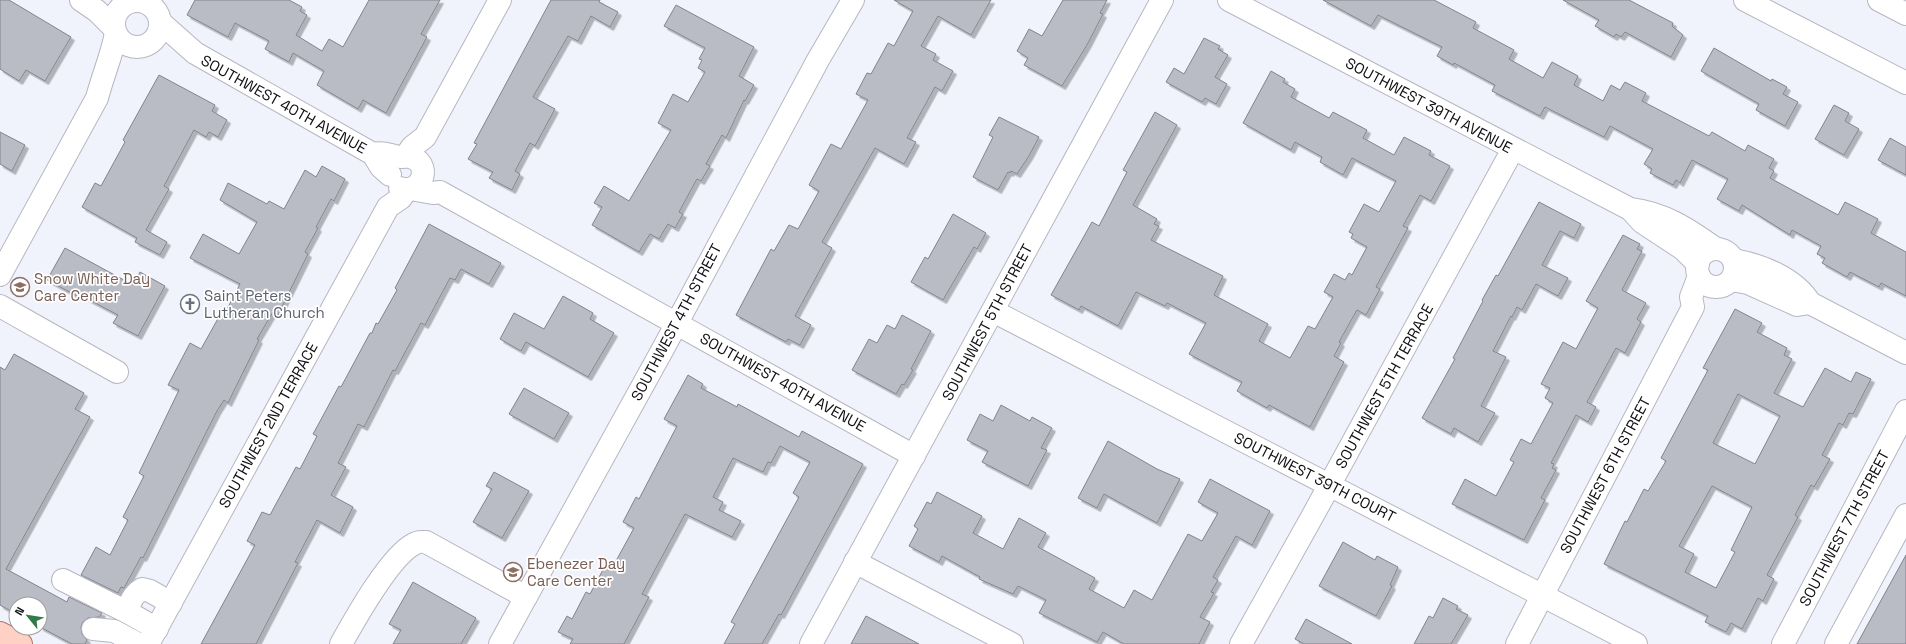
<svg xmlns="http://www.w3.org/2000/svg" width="1906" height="644" font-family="'Space Grotesk',sans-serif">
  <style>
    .building { fill: #babcc5; stroke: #82838c; fill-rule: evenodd; filter: url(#shadow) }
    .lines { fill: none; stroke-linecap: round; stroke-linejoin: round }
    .minor-casing { stroke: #b6b7c1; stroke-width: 24 }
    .major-casing { stroke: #ab786d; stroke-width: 24 }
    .minor { stroke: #fff; stroke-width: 22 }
    .major { stroke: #ffd0c4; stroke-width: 22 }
    .labels { text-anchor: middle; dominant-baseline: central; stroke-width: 3.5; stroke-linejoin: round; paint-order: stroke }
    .street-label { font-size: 15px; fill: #0f0f13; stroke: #fff }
    .education-label { font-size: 15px; fill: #785e54; stroke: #fff; text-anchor: start }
    .worship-label { font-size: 15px; fill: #5b616d; stroke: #fff; text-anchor: start }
  </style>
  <defs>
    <filter id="shadow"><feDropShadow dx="3.5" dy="3.5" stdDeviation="0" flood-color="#0004"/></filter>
  </defs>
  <rect width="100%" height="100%" fill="#f0f2fc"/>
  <!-- building -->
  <g class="building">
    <polygon points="0,0 9,0 71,37 45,81 26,70 19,81 0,69"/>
    <polygon points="195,0 289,0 302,7 300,11 307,15 296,35 322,51 329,39 343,47 369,0 440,0 421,34 427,37 386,113 363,100 358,109 317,85 324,71 293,53 289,62 265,49 269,41 235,23 228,37 187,15"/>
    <polygon points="551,0 600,0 599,2 618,12 610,27 591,16 578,41 568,36 533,97 555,109 535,146 530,143 515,171 520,174 512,190 489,178 493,172 468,159 477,144 474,143"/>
    <polygon points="894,0 991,0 971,35 938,16 921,46 936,54 933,60 953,71 942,91 935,87 907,138 916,142 904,164 875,148 822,242 832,248 795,316 811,325 800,345 788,339 786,342 736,315 771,249 774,251 789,225 798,229 819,191 809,185 831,144 841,149 868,100 856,94 867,73 871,74 888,43 894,46 913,11"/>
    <polygon points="1063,0 1107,0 1100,13 1103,14 1087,45 1062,86 1024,65 1028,58 1017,51 1029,29 1042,36"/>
    <polygon points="1323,0 1434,0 1476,22 1473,28 1514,50 1509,59 1543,78 1552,62 1578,76 1574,85 1603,101 1611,85 1620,90 1625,82 1646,93 1642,101 1709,136 1712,132 1745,151 1748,145 1774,159 1769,168 1774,171 1770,178 1838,215 1845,202 1878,219 1871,233 1906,252 1906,296 1881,283 1879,287 1850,272 1847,277 1822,263 1825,258 1817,254 1821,246 1792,230 1790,235 1742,205 1739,211 1717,199 1728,179 1692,160 1680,183 1676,180 1673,185 1650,173 1652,169 1644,164 1653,149 1610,126 1604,137 1545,107 1540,116 1492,91 1495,85 1454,63 1453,65 1437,56 1442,47 1378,15 1371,26"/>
    <polygon points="1563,0 1629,0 1673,23 1672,26 1683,35 1671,57 1625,32 1621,37 1616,34 1614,37 1595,26 1599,20"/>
    <polygon points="676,5 754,47 739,76 754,85 745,101 744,100 726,138 722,135 706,164 710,166 701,181 697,179 679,212 683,214 675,228 668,224 659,239 650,234 639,252 592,225 602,207 594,203 604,186 629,201 671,130 658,123 673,94 688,102 705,72 698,68 702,60 699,59 705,48 664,26"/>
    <polygon points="1204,38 1220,46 1218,49 1228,55 1215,77 1227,84 1216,104 1205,98 1202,102 1166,82 1174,68 1184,74"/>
    <polygon points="1714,48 1771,81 1772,79 1787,87 1783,94 1798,102 1785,126 1756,110 1759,104 1701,71"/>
    <polygon points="1271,71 1285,79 1283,82 1295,89 1291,97 1329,118 1333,112 1367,130 1363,138 1394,155 1404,137 1431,151 1429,155 1450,166 1431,201 1420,195 1403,226 1408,228 1376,287 1380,289 1366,315 1357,310 1339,342 1341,343 1334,356 1344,362 1310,427 1269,405 1267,408 1237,391 1242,382 1189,354 1206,323 1167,303 1165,306 1136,292 1118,326 1081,306 1079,310 1051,295 1092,222 1099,226 1127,172 1123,170 1155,112 1177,125 1133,205 1157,219 1154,224 1159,226 1151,240 1223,276 1214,295 1268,324 1259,341 1290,358 1308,326 1315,329 1333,297 1324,292 1334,274 1345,280 1349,273 1352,275 1367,247 1351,238 1353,234 1349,232 1364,204 1379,212 1396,181 1352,158 1343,175 1320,162 1322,157 1295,142 1291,150 1243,123"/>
    <polygon points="159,75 215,105 212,111 227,120 218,137 209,132 206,137 194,130 164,186 169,189 146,230 167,242 160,255 135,242 137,238 82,207 95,183 101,186 125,142 123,140"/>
    <polygon points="1834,105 1849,113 1845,121 1859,129 1844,155 1815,139"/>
    <polygon points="999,117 1039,137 1029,156 1017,174 1011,171 1010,173 1008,172 998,190 973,177 993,137 989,135"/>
    <polygon points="0,132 25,145 12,171 0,164"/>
    <polygon points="1890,138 1906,147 1906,175 1878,160"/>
    <polygon points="322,166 345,179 334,201 331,199 316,227 318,228 305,252 308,254 278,315 273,312 257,339 259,340 228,403 224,400 217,411 143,558 141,557 124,588 121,587 118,593 81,575 96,547 110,555 128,520 123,517 144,476 139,473 179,390 168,385 190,343 201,349 220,315 223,317 240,284 190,258 203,234 239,254 257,222 220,200 228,183 267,204 269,201 284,209 305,170 316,177"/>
    <polygon points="1539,202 1581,224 1574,238 1560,231 1542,265 1568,278 1558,296 1536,284 1522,310 1517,307 1512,317 1511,316 1493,351 1506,357 1481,406 1495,413 1478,442 1454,428 1451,434 1422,418 1455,359 1453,358 1483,301 1482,300 1496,275 1498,276"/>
    <polygon points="953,214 986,233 977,249 974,247 943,300 911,282 925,257 928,259"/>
    <polygon points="429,224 501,263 489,284 461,269 455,280 450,278 425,325 421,323 395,371 393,370 364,427 358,424 338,463 346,467 331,495 353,507 340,533 317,520 295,562 298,563 256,644 201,644 255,545 247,541 262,512 270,515 296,467 300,469 317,436 313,434 318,425 339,386 341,387 370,333 372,333 376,323 378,324 397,290 395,288"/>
    <polygon points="1623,235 1640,244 1637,249 1642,251 1622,290 1646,303 1637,319 1641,322 1625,353 1616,348 1587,402 1596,407 1588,422 1576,415 1551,463 1554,464 1552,468 1556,470 1541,498 1545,500 1524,540 1452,504 1465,479 1496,496 1514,462 1510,460 1521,439 1531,444 1553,403 1545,398 1550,388 1541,384 1563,342 1576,349 1598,308 1586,301"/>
    <polygon points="65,248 133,285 140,272 165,286 138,336 113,323 118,315 80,295 79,297 47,280"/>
    <polygon points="563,296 593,313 590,319 614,333 588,377 526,342 521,351 500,339 514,313 544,329"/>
    <path d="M1735,309L1762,323L1757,332L1787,348L1784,355L1792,359L1774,393L1803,407L1825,368L1851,382L1856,372L1871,379L1853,414L1849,413L1843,425L1839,423L1822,455L1830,459L1814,487L1811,485L1795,515L1798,517L1767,575L1774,579L1763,601L1758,598L1742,629L1731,623L1726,632L1705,622L1708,616L1604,564L1625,521L1627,522L1644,489L1648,491L1666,461L1661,458L1708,370L1703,368ZM1738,394L1780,416L1755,464L1713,443ZM1712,486L1752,507L1731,550L1735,552L1716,588L1685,572L1694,554L1679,546Z"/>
    <polygon points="902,315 931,331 911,369 913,370 904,385 902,384 896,394 852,370 869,339 877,343 887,325 895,329"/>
    <polygon points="14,354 84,393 75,409 90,417 6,569 67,602 69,597 102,613 99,617 88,618 83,622 81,627 82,634 87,640 85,644 72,644 40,627 40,604 16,604 16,614 0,605 0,367 5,370"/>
    <polygon points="688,375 703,384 701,388 737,407 738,404 799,437 802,431 863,464 781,615 779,614 762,644 724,644 735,624 731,622 799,497 793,493 810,462 780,446 771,463 768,462 763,472 733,458 713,497 723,502 719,510 741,521 732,537 685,514 642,594 649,597 624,644 570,644 573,639 558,632 567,616 572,619 586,592 590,594 605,566 611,570 634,528 623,522 636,497 639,499 677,426 664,419"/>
    <polygon points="524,388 569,413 554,439 509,414"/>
    <polygon points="1001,405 1030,421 1032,417 1052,428 1041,448 1047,450 1028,486 982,462 988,451 967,440 980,414 993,421"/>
    <polygon points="1108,441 1157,469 1180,479 1157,523 1104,494 1097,508 1078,498"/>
    <polygon points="494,472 529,491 502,538 473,522 492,489 486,486"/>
    <polygon points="1210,479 1270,511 1252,545 1236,536 1213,577 1218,580 1211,592 1214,593 1200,617 1210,622 1199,644 1124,644 1103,632 1097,642 1039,613 1046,600 1018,586 1013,594 979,579 980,577 942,556 939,562 909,546 918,529 914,526 927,502 931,504 937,492 982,516 973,533 1003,549 1019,518 1046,533 1038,547 1095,578 1089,589 1124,608 1134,590 1152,600 1188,534 1202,541 1218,513 1198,502"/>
    <polygon points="1343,542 1375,560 1377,556 1398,567 1390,585 1392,586 1376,616 1319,586"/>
    <polygon points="1906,555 1906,644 1857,644"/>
    <polygon points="413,582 476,618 461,644 393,644 401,630 389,624"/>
    <polygon points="1443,598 1458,606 1456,609 1468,615 1451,644 1414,644 1429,616 1433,618"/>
    <polygon points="866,616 919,644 851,644"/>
    <polygon points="1306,619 1352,644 1304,644 1295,639"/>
  </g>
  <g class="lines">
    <!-- minor casing -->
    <g class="minor-casing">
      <g id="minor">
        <polyline points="81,0 97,11 114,28"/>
        <path d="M1229,0L1630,209C1664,213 1688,229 1716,249"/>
        <polyline points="1745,0 1906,83"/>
        <polyline points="1879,0 1906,14"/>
        <circle cx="137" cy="24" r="23"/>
        <polyline points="160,22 195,53 373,154 381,167 390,175"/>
        <path d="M373,154C386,151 389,156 401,157C404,157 407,156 410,157C432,162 424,195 400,188"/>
        <polyline points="406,156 412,147 425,137 500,0"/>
        <polyline points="410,189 433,193 440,192 914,456"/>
        <polyline points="1632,211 1642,222 1683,249 1698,264"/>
        <circle cx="1716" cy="268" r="19"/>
        <path d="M1734,260C1761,265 1795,278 1810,303L1906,353"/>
        <path d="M0,275L97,98C103,75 112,55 116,33"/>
        <polyline points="1731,280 1748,283 1797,305 1810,303"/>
        <polyline points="0,306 117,372"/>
        <polyline points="993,311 1636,644"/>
        <polyline points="855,562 1012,644"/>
        <polyline points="63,580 129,613"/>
        <polyline points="93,629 114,631 138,644"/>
        <path d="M157,629L129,613C128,603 134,594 142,589L150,591L171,603"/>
        <polyline points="148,644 388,207 401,198 407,189"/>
        <path d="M341,644C355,619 390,556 414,544C418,541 422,542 426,542L526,597"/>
        <polyline points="500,644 664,347 818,60 853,0"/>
        <polyline points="811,644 1162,0"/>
        <polyline points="1241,644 1312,517 1513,149"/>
        <polyline points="1517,644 1693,307 1691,297 1699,276"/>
        <polyline points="1783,644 1906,411"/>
        <polyline points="1836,644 1906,515"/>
      </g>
    </g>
    <!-- major casing -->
    <g class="major-casing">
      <polyline id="major" points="0,633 21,644"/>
    </g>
    <!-- minor -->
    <use href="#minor" class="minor"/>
    <!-- major -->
    <use href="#major" class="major"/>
  </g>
  <!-- icons -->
  <defs>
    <g id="school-ring" transform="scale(1)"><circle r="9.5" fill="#fff" stroke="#8d6e63" stroke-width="1.5"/><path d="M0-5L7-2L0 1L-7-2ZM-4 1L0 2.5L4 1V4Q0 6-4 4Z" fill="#8d6e63"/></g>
    <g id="church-ring" transform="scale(1)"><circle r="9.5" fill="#fff" stroke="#6b7280" stroke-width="1.5"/><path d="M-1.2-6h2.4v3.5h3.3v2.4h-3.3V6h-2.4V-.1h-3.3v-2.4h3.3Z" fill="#6b7280"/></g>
  </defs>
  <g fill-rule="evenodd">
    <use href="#school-ring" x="20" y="287"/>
    <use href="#church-ring" x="190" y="304"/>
    <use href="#school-ring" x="513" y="572"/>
  </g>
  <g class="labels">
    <!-- street labels -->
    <g class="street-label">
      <text transform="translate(284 104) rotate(29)">SOUTHWEST 40TH AVENUE</text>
      <text transform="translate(1429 105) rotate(28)">SOUTHWEST 39TH AVENUE</text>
      <text transform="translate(676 322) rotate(-62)">SOUTHWEST 4TH STREET</text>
      <text transform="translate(987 322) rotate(-62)">SOUTHWEST 5TH STREET</text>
      <text transform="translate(783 382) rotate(29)">SOUTHWEST 40TH AVENUE</text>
      <text transform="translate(1384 386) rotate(-61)">SOUTHWEST 5TH TERRACE</text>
      <text transform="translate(268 425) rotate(-61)">SOUTHWEST 2ND TERRACE</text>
      <text transform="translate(1605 475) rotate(-62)">SOUTHWEST 6TH STREET</text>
      <text transform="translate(1315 477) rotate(27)">SOUTHWEST 39TH COURT</text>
      <text transform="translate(1844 528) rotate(-62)">SOUTHWEST 7TH STREET</text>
    </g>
    <!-- education labels -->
    <g class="education-label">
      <text x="34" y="278">Snow White Day<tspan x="34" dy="17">Care Center</tspan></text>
      <text x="527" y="563">Ebenezer Day<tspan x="527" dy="17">Care Center</tspan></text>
    </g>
    <!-- worship labels -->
    <g class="worship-label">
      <text x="204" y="295">Saint Peters<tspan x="204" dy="17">Lutheran Church</tspan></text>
    </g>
  </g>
  <!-- north arrow -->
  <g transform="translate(28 616) rotate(300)"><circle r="19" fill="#ffffff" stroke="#9f9fa1"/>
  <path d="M0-3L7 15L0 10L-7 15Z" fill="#317b48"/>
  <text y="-6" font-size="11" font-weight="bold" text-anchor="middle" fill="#0f0f13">N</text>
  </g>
</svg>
